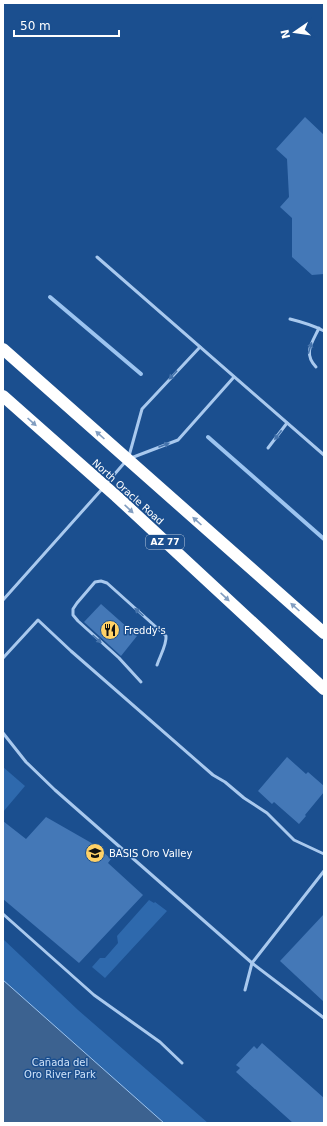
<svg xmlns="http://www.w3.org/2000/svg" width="327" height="1126" font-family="'DejaVu Sans',sans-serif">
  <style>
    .green { fill: #2e69ad }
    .water { fill: #3c6290; stroke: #9cc4f0 }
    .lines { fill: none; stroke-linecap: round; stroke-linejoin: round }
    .stream { stroke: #9cc4f0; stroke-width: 4 }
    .building { fill: #4478b7 }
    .lane { stroke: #a9c9ee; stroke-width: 3 }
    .highway { stroke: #fff; stroke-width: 12 }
    .oneway { fill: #4674ac }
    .oneway2 { fill: #829ec1 }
    .labels { text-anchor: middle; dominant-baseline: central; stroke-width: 3; stroke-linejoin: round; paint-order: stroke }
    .shield { fill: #1b4f8f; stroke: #bbcadd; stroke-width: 1 }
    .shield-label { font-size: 9px; font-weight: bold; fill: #fff }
    .street-label { font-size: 10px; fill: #fff; stroke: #1b4f8f }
    .poi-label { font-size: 10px; fill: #fff; stroke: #1b4f8f; text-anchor: start }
    .park-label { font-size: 10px; fill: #cfe3fa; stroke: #1b4f8f }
  </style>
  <rect width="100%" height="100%" fill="#1b4f8f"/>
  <!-- green -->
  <g class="green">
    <polygon points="3,767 25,786 3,812"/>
    <polygon points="149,900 154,903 155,902 167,911 105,978 92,967 100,958 105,958 118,943 117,936"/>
    <polygon points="3,939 78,1010 208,1123 3,1123"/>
  </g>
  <!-- water -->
  <polygon class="water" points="3,980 164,1123 3,1123"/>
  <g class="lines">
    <!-- stream -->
    <g class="stream">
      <polyline points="50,297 141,374"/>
      <polyline points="208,437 324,539"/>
    </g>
  </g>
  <!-- building -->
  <g class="building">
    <polygon points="305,117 324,135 324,274 312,275 292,257 292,218 280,207 289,197 287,159 276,149"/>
    <polygon points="101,604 137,636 121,656 84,622"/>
    <polygon points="287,757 306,774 308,772 324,786 324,792 305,815 306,816 299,824 274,802 272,804 258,791"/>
    <polygon points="46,817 95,845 111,859 108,863 143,895 79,963 3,899 3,821 26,839"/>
    <polygon points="324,914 324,1002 280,961"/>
    <polygon points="262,1043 324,1098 324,1123 293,1123 236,1072 240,1068 236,1065 254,1046 257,1049"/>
  </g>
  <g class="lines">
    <!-- lane -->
    <g class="lane">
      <polyline points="97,257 324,455"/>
      <path d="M290,319C302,322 313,325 324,331"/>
      <path d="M316,367C303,353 312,343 319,328"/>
      <polyline points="268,448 287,423"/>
      <polyline points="129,456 142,409 200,347"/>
      <polyline points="131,458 178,440 234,377"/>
      <polyline points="106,484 126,461"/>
      <polyline points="3,600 103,488"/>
      <polyline points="3,658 38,620 71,651 213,775 225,782 244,798 267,813 294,840 324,854"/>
      <path d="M141,682L119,658L78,621L73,615V609L77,603L95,582L101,581L107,583L166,636C167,644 160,656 157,665"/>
      <polyline points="3,733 26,762 55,790 252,963 324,1018"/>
      <polyline points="3,914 94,995 160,1042 182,1063"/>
      <polyline points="245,990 252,963 324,871"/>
    </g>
    <!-- highway -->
    <g class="highway">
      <polyline points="3,349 324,633"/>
      <polyline points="3,396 116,496 324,689"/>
    </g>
  </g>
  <!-- one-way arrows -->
  <defs><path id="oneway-solid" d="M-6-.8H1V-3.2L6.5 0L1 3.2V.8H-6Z"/></defs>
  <g class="oneway">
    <use href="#oneway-solid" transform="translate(310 348) rotate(-73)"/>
    <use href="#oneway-solid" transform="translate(173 375) rotate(133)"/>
    <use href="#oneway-solid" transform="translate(278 435) rotate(127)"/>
    <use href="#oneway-solid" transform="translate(164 445) rotate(-21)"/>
    <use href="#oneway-solid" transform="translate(139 612) rotate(-138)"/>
    <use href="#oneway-solid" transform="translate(97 639) rotate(42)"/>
  </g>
  <g class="oneway2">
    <use href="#oneway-solid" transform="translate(32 422) rotate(42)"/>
    <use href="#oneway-solid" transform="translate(100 435) rotate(-138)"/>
    <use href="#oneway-solid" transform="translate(129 509) rotate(43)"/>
    <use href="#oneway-solid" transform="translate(197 521) rotate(-138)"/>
    <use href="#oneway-solid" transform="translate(225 597) rotate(43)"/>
    <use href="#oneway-solid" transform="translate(295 607) rotate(-138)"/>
  </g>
  <!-- icons -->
  <defs>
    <g id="restaurant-disc" transform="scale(1)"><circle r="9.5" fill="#ffd166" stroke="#1b4f8f"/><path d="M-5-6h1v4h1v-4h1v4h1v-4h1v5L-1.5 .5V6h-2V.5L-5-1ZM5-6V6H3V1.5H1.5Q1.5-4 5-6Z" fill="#111"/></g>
    <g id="school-disc" transform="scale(1)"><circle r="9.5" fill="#ffd166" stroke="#1b4f8f"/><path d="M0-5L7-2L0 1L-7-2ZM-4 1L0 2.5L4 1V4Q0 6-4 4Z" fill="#111"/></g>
  </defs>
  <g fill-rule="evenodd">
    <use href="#restaurant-disc" x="110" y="630"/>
    <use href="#school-disc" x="95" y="853"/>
  </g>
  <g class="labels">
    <!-- shield labels -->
    <rect class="shield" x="146" y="535" width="38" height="14" rx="3"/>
    <g class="shield-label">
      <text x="165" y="542">AZ 77</text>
    </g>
    <!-- street labels -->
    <g class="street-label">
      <text transform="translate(128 492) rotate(42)">North Oracle Road</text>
    </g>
    <!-- poi labels -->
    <g class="poi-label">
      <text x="124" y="630">Freddy's</text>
      <text x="109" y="853">BASIS Oro Valley</text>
    </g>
    <!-- park labels -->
    <g class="park-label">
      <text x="60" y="1062">Cañada del<tspan x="60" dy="12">Oro River Park</tspan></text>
    </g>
  </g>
  <!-- border -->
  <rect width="327" height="1126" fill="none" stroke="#ffffff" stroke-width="8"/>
  <!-- north arrow -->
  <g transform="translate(295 32) rotate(257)" stroke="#1b4f8f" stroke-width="3" paint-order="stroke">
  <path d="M0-3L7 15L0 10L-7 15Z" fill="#ffffff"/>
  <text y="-6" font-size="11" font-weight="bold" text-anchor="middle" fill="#ffffff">N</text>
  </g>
  <!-- scale -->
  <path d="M14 30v6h105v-6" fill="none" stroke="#ffffff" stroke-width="2"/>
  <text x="20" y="30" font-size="12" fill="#ffffff" stroke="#1b4f8f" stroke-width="3" paint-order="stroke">50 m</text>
</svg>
